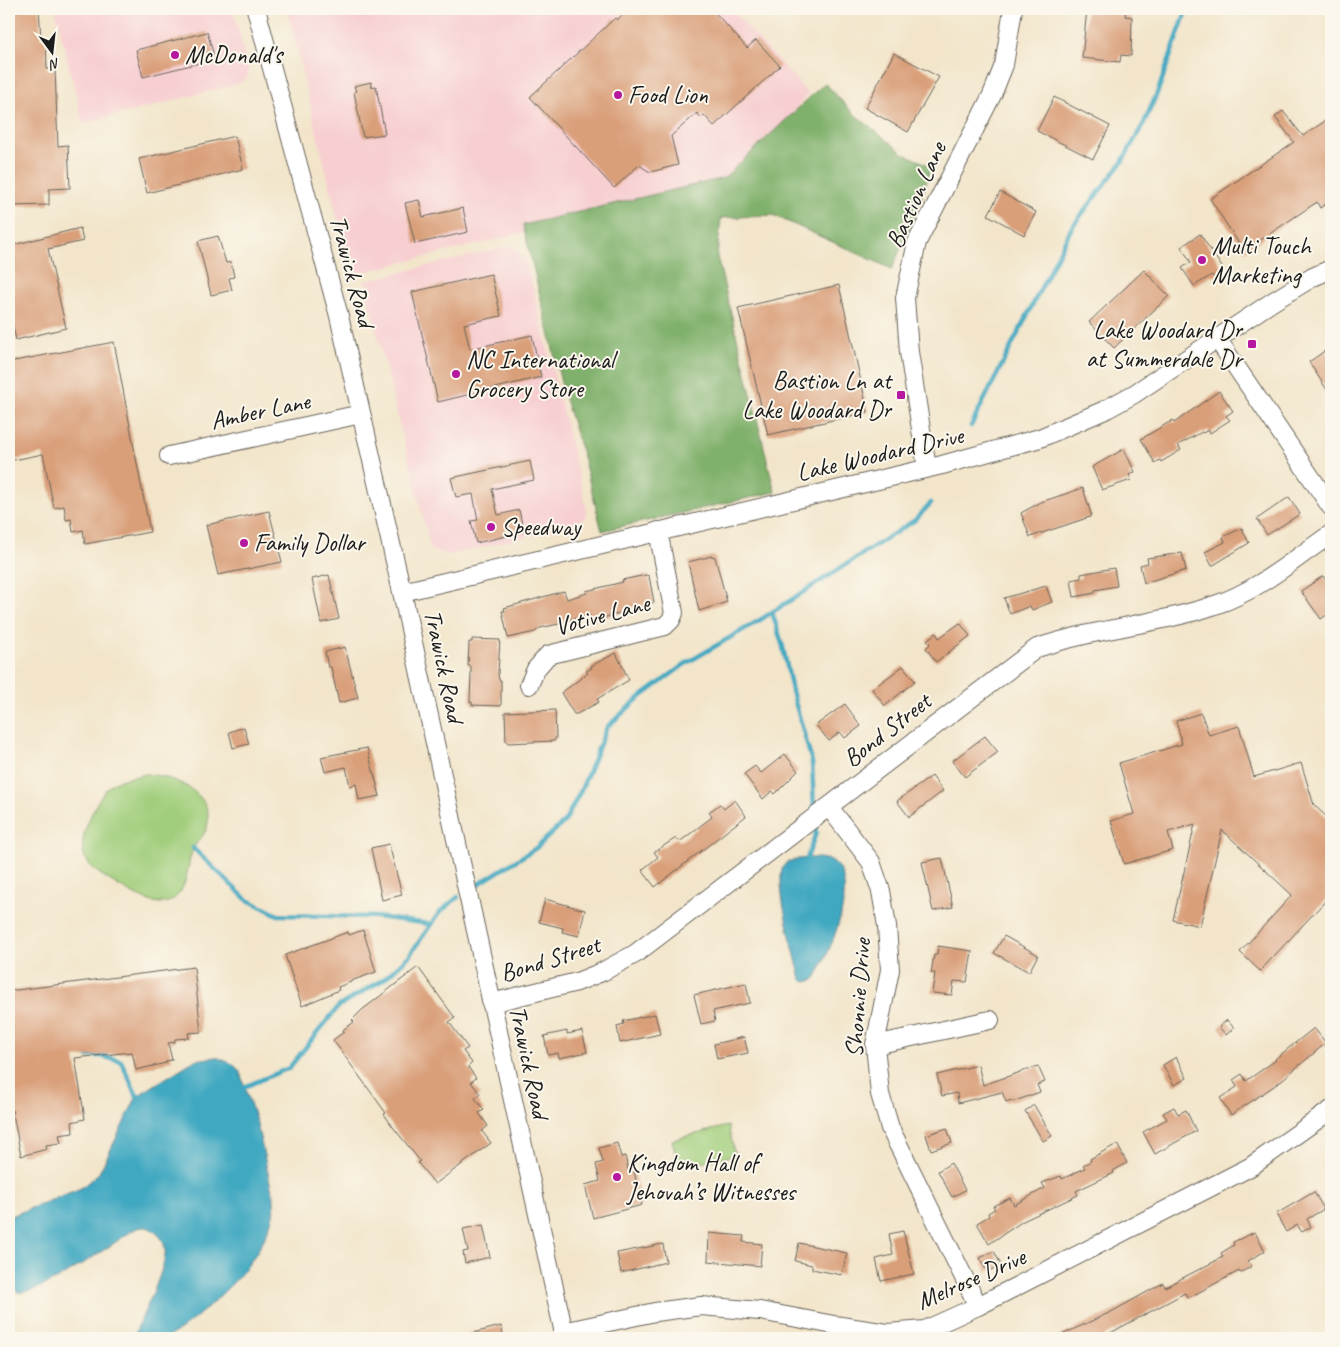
<svg xmlns="http://www.w3.org/2000/svg" width="1340" height="1347" font-family="Caveat,sans-serif">
  <style>
    .built { fill: #f7cfd1 }
    .green { fill: #a1ce7c; stroke: #5e754c }
    .forest { fill: #80b16c; stroke: #4e6644 }
    .water { fill: #41a8c1; stroke: #2e626e }
    .lines { fill: none; stroke-linecap: round; stroke-linejoin: round }
    .stream { stroke: #41a8c1; stroke-width: 4.5 }
    .building { fill: #d99f79 }
    .minor-casing { stroke: #676259; stroke-width: 20 }
    .minor { stroke: #fff; stroke-width: 18 }
    .poi-dot { fill: #b5179e; stroke: #fbf7ec; stroke-width: 2 }
    .labels { text-anchor: middle; dominant-baseline: central; stroke-width: 4; stroke-linejoin: round; paint-order: stroke }
    .poi-label { font-size: 25px; fill: #1c1c1c; stroke: #fbf7ec; text-anchor: start }
    .street-label { font-size: 25px; fill: #1c1c1c; stroke: #fbf7ec }
  </style>
  <rect width="100%" height="100%" fill="#fbf7ec"/>
  <filter id="ink" filterUnits="userSpaceOnUse"><feTurbulence type="fractalNoise" baseFrequency=".02" numOctaves="2"/><feDisplacementMap in="SourceGraphic" scale="10" xChannelSelector="R" yChannelSelector="G"/><feConvolveMatrix kernelMatrix="1 2 1 2 8 2 1 2 1" color-interpolation-filters="sRGB"/></filter>
  <filter id="wash" filterUnits="userSpaceOnUse"><feTurbulence type="fractalNoise" baseFrequency=".0096" numOctaves="4" result="noise"/><feDisplacementMap in="SourceGraphic" scale="20" xChannelSelector="R" yChannelSelector="G"/><feGaussianBlur stdDeviation="1.12" result="paint"/><feColorMatrix in="noise" values="0 0 0 0 0 0 0 0 0 0 0 0 0 0 0 0 0 1.4 0 .05"/><feComposite in="paint" operator="in"/></filter>
  <g filter="url(#wash)">
    <rect width="100%" height="100%" fill="#f2e5ca"/>
    <!-- built -->
    <g class="built">
      <polygon points="55,9 233,9 249,72 246,79 237,84 83,124"/>
      <polygon points="287,9 731,9 808,93 744,179 351,275"/>
      <polygon points="511,246 526,259 588,515 575,525 450,555 431,550 364,281"/>
    </g>
    <!-- green -->
    <g class="green">
      <path d="M146,774C173,776 219,794 206,830C203,837 196,842 193,849C186,865 189,894 168,902C150,908 118,885 103,876C74,858 81,837 93,811C98,801 104,789 113,783C121,778 136,777 146,774Z"/>
      <polygon points="728,1126 735,1155 679,1168 672,1140"/>
    </g>
    <!-- forest -->
    <polygon class="forest" points="825,83 853,113 903,153 931,166 921,201 892,269 773,215 721,218 717,256 775,492 602,531 581,449 565,399 523,225 724,178"/>
    <!-- water -->
    <g class="water">
      <path d="M807,858C816,858 827,857 834,863C861,884 828,957 814,980L805,982L801,979C796,957 774,886 783,867C787,859 799,859 807,858Z"/>
      <path d="M216,1057L233,1064L240,1072L257,1124L274,1200C277,1220 258,1253 245,1269C233,1285 182,1334 164,1338C157,1340 148,1338 141,1338L135,1333C142,1316 168,1265 165,1249C164,1241 161,1237 155,1232C148,1226 144,1226 135,1229C112,1244 40,1297 17,1292C6,1273 5,1238 11,1216L81,1188L99,1173L137,1096L195,1060Z"/>
    </g>
    <g class="lines">
      <!-- stream -->
      <g class="stream">
        <polyline points="971,426 1072,227 1122,162 1144,123 1158,91 1187,9"/>
        <polyline points="772,612 783,647 792,691 812,762 814,810"/>
        <polyline points="193,848 246,899 278,915 377,917 430,924"/>
        <polyline points="807,858 816,833 815,823"/>
        <polyline points="477,885 536,848 565,821 581,790 607,727 638,699 685,664 760,620 915,520 931,503"/>
        <polyline points="88,1056 101,1056 121,1061 137,1096 142,1097"/>
        <polyline points="242,1091 244,1087 289,1068 339,1006 384,979 409,956 439,913 458,897"/>
      </g>
    </g>
    <g id="blocks">
      <!-- building -->
      <g class="building">
        <polygon points="9,9 39,9 41,38 46,38 47,69 55,69 58,146 68,145 70,188 49,189 49,205 9,206"/>
        <polygon points="629,9 712,9 747,48 756,40 780,66 714,126 704,115 701,118 697,113 671,136 678,165 650,172 639,165 614,188 530,97 615,18 617,20"/>
        <polygon points="1087,9 1126,9 1125,16 1132,17 1131,56 1121,55 1120,62 1082,58"/>
        <polygon points="207,32 215,59 143,77 136,50"/>
        <polygon points="894,53 939,77 908,132 865,108"/>
        <polygon points="371,82 372,87 376,86 385,134 363,137 354,92 356,91 354,86"/>
        <polygon points="1054,97 1110,126 1093,159 1037,131"/>
        <polygon points="1283,111 1303,136 1331,117 1331,200 1320,208 1317,202 1244,251 1210,199 1294,142 1275,117"/>
        <polygon points="235,136 243,169 147,193 139,159"/>
        <polygon points="1000,192 1036,212 1024,235 988,215"/>
        <polygon points="419,200 423,217 463,208 468,232 415,244 405,203"/>
        <polygon points="80,228 83,241 48,249 66,328 16,340 9,310 9,246"/>
        <polygon points="1200,234 1224,270 1214,277 1212,275 1194,286 1182,268 1191,262 1181,247"/>
        <polygon points="218,236 226,263 231,262 234,277 229,278 232,290 211,295 198,241"/>
        <polygon points="1144,270 1169,296 1114,348 1089,322"/>
        <polygon points="491,274 501,316 464,324 470,349 532,335 541,377 438,402 412,292"/>
        <polygon points="839,285 868,412 768,435 738,308"/>
        <polygon points="114,342 150,532 85,544 83,530 73,532 71,519 66,520 64,506 54,508 43,454 9,461 9,362"/>
        <polygon points="1326,350 1331,359 1331,396 1309,362"/>
        <polygon points="1219,391 1233,411 1226,416 1230,420 1210,433 1208,430 1203,433 1202,432 1178,445 1181,450 1161,462 1160,460 1155,463 1141,439 1173,420 1174,423"/>
        <polygon points="1124,449 1135,472 1129,475 1131,480 1102,490 1092,467"/>
        <polygon points="530,461 534,480 492,489 498,515 519,510 524,532 476,543 471,521 478,520 473,494 456,497 451,478"/>
        <polygon points="1083,488 1091,514 1090,517 1030,537 1021,513 1041,502"/>
        <polygon points="1289,497 1300,514 1267,535 1257,519"/>
        <polygon points="269,511 282,562 218,575 206,525"/>
        <polygon points="1242,528 1249,543 1212,566 1205,552 1225,542 1223,537"/>
        <polygon points="1182,553 1186,570 1144,583 1140,565 1148,563 1147,558"/>
        <polygon points="712,556 715,557 727,602 699,611 688,562"/>
        <polygon points="1114,568 1117,586 1095,590 1095,593 1074,597 1071,580 1081,578 1081,574"/>
        <polygon points="329,575 339,619 321,623 312,579"/>
        <polygon points="646,575 649,576 654,602 650,604 596,620 590,620 590,615 568,620 568,622 540,628 535,632 508,638 502,611 505,611 504,608 564,591 567,599 587,593 586,591 623,582 622,580"/>
        <polygon points="1323,576 1331,588 1331,612 1321,619 1301,591"/>
        <polygon points="1046,586 1052,602 1032,610 1030,606 1010,614 1004,598"/>
        <polygon points="960,623 970,636 936,662 926,648 930,644 927,640 936,633 939,638"/>
        <polygon points="472,639 500,640 498,673 499,680 501,680 501,706 472,705 472,702 470,702 471,672 471,666 468,666 469,642 472,642"/>
        <polygon points="345,647 358,698 339,703 331,667 328,667 325,652"/>
        <polygon points="616,653 629,680 597,699 599,702 577,714 574,714 561,693 588,673 586,671 592,668 591,666"/>
        <polygon points="903,666 915,681 885,706 872,689"/>
        <polygon points="845,704 861,726 845,738 840,732 829,741 816,725"/>
        <polygon points="555,710 556,738 554,741 508,743 506,741 505,712"/>
        <polygon points="1201,713 1209,735 1239,726 1254,777 1301,763 1314,805 1331,821 1331,895 1260,971 1240,952 1292,895 1222,830 1200,926 1173,920 1195,824 1168,832 1173,850 1124,864 1111,821 1134,814 1119,763 1182,744 1176,721"/>
        <polygon points="244,727 249,744 233,748 229,732"/>
        <polygon points="985,736 998,752 965,777 952,761"/>
        <polygon points="367,748 380,796 359,800 356,784 350,786 346,767 325,772 321,757"/>
        <polygon points="785,754 798,771 775,794 772,791 763,799 744,774 755,766 761,773"/>
        <polygon points="932,776 943,791 909,817 897,801"/>
        <polygon points="735,800 746,816 655,887 642,870 658,857 654,852 676,838 679,841 682,840 712,817 709,812 720,804 724,809"/>
        <polygon points="389,844 402,895 382,900 371,848"/>
        <polygon points="942,858 953,907 933,911 922,862"/>
        <polygon points="545,899 585,910 579,936 562,932 563,928 539,922"/>
        <polygon points="363,930 376,972 351,981 351,982 338,987 339,990 302,1006 285,955 348,932 349,935"/>
        <polygon points="1004,936 1038,955 1029,972 994,953"/>
        <polygon points="938,946 972,951 967,982 954,981 952,995 932,993 935,973 931,973 934,955 937,955"/>
        <polygon points="194,967 201,1032 188,1033 189,1038 175,1039 175,1042 168,1043 172,1060 166,1061 166,1063 136,1070 132,1052 75,1058 85,1119 72,1122 73,1133 59,1135 61,1143 46,1145 47,1149 21,1156 9,1093 9,1082 13,1081 9,1040 9,991"/>
        <polygon points="418,967 455,1018 449,1022 468,1048 463,1051 472,1063 468,1067 476,1078 471,1082 480,1094 475,1098 484,1110 479,1113 488,1126 482,1131 491,1143 435,1184 418,1163 420,1161 393,1127 384,1114 386,1113 333,1040 344,1032 343,1030 354,1022 352,1020 362,1010"/>
        <polygon points="746,983 750,1003 713,1011 715,1021 701,1024 694,995"/>
        <polygon points="655,1014 660,1034 620,1043 617,1026 624,1024 623,1021"/>
        <polygon points="1227,1020 1234,1028 1226,1035 1219,1027"/>
        <polygon points="1314,1028 1326,1043 1277,1084 1231,1115 1220,1098 1237,1087 1233,1080 1242,1074 1246,1081 1276,1060 1275,1059"/>
        <polygon points="567,1031 567,1034 582,1031 587,1052 559,1058 558,1053 548,1055 544,1036"/>
        <polygon points="744,1037 748,1053 717,1059 714,1044"/>
        <polygon points="1176,1057 1187,1078 1174,1085 1163,1065"/>
        <polygon points="978,1065 983,1085 1038,1066 1045,1082 1037,1085 1040,1092 1012,1102 1011,1100 1006,1102 1002,1092 958,1103 957,1093 942,1096 937,1075"/>
        <polygon points="1034,1105 1052,1136 1043,1141 1025,1111"/>
        <polygon points="1174,1107 1178,1114 1186,1110 1196,1131 1155,1154 1143,1132 1167,1119 1163,1113"/>
        <polygon points="947,1128 952,1143 931,1150 926,1135"/>
        <polygon points="617,1143 621,1157 625,1156 629,1173 634,1171 642,1205 593,1218 585,1185 600,1181 596,1164 603,1162 599,1148"/>
        <polygon points="1117,1144 1127,1163 1113,1171 1114,1173 1076,1191 1078,1195 1023,1221 989,1244 977,1223 989,1216 988,1213 995,1209 993,1206 1010,1198 1014,1205 1045,1188 1042,1183 1061,1176 1062,1179 1085,1168 1083,1165 1091,1161 1090,1159"/>
        <polygon points="951,1163 965,1190 952,1197 938,1171"/>
        <polygon points="1314,1192 1324,1209 1307,1219 1311,1227 1302,1232 1297,1225 1286,1232 1276,1214"/>
        <polygon points="483,1225 490,1257 465,1263 463,1252 468,1251 463,1229"/>
        <polygon points="903,1231 914,1274 881,1281 876,1259 893,1255 889,1234"/>
        <polygon points="1255,1232 1265,1251 1248,1261 1252,1266 1240,1273 1239,1271 1188,1298 1185,1293 1101,1338 1055,1338 1113,1311 1163,1283 1165,1287 1223,1257 1221,1253 1234,1245 1233,1242"/>
        <polygon points="709,1233 744,1236 743,1242 762,1244 760,1266 708,1261"/>
        <polygon points="799,1243 847,1253 842,1275 812,1269 812,1265 795,1261"/>
        <polygon points="663,1244 666,1262 621,1273 617,1253"/>
        <polygon points="994,1251 1001,1265 987,1272 980,1258"/>
        <polygon points="501,1326 504,1338 470,1338 469,1334"/>
      </g>
    </g>
  </g>
  <g filter="url(#ink)">
    <use href="#blocks" fill-opacity="0" stroke="#676259" stroke-width="1"/>
    <g class="lines">
      <!-- minor casing -->
      <g class="minor-casing">
        <g id="minor">
          <polyline points="256,9 339,316 402,592 565,1338"/>
          <polyline points="1218,340 1331,507"/>
          <polyline points="169,456 361,414"/>
          <polyline points="927,468 909,352 905,298 917,242 992,95 1004,65 1013,9"/>
          <polyline points="402,592 942,465 1040,438 1105,410 1134,394 1272,302 1313,277 1331,269"/>
          <polyline points="529,685 536,669 548,655 665,626 671,620 674,613 658,531"/>
          <polyline points="829,807 871,862 881,891 887,926 890,970 875,1045 880,1094 890,1128 978,1306"/>
          <path d="M491,1003L577,982L602,972L635,954L1037,648C1095,628 1157,625 1215,605C1258,591 1294,559 1331,534"/>
          <polyline points="875,1045 990,1020"/>
          <polyline points="563,1332 655,1312 701,1306 760,1311 834,1325 888,1333 925,1330 978,1306 1250,1167 1331,1110"/>
        </g>
      </g>
      <!-- minor -->
      <use href="#minor" class="minor"/>
    </g>
  </g>
  <!-- markers -->
  <g class="poi-dot">
    <circle cx="175" cy="55" r="5"/>
    <circle cx="618" cy="95" r="5"/>
    <circle cx="1202" cy="260" r="5"/>
    <rect x="1247" y="339" width="10" height="10" rx="2.5"/>
    <circle cx="456" cy="374" r="5"/>
    <rect x="896" y="390" width="10" height="10" rx="2.5"/>
    <circle cx="491" cy="527" r="5"/>
    <circle cx="244" cy="543" r="5"/>
    <circle cx="617" cy="1177" r="5"/>
  </g>
  <g class="labels">
    <!-- poi labels -->
    <g class="poi-label">
      <text x="185" y="55">McDonald's</text>
      <text x="628" y="95">Food Lion</text>
      <text x="1212" y="246">Multi Touch<tspan x="1212" dy="29">Marketing</tspan></text>
      <text x="1242" y="330" text-anchor="end">Lake Woodard Dr<tspan x="1242" dy="29">at Summerdale Dr</tspan></text>
      <text x="466" y="360">NC International<tspan x="466" dy="29">Grocery Store</tspan></text>
      <text x="891" y="381" text-anchor="end">Bastion Ln at<tspan x="891" dy="29">Lake Woodard Dr</tspan></text>
      <text x="501" y="527">Speedway</text>
      <text x="254" y="543">Family Dollar</text>
      <text x="627" y="1163">Kingdom Hall of<tspan x="627" dy="29">Jehovah’s Witnesses</tspan></text>
    </g>
    <!-- street labels -->
    <g class="street-label">
      <text transform="translate(916 195) rotate(-66)">Bastion Lane</text>
      <text transform="translate(352 271) rotate(75)">Trawick Road</text>
      <text transform="translate(260 411) rotate(-12)">Amber Lane</text>
      <text transform="translate(880 454) rotate(-13)">Lake Woodard Drive</text>
      <text transform="translate(602 615) rotate(-15)">Votive Lane</text>
      <text transform="translate(444 666) rotate(78)">Trawick Road</text>
      <text transform="translate(887 730) rotate(-38)">Bond Street</text>
      <text transform="translate(550 959) rotate(-17)">Bond Street</text>
      <text transform="translate(858 998) rotate(-86)">Shonnie Drive</text>
      <text transform="translate(529 1062) rotate(78)">Trawick Road</text>
      <text transform="translate(971 1279) rotate(-24)">Melrose Drive</text>
    </g>
  </g>
  <!-- margin -->
  <rect width="1340" height="1347" fill="none" stroke="#fbf7ec" stroke-width="30"/>
  <!-- north arrow -->
  <g transform="translate(52 52) rotate(165)" stroke="#fbf7ec" stroke-width="4" paint-order="stroke">
  <path d="M0-4L9 19L0 12L-9 19Z" fill="#1c1c1c"/>
  <text y="-8" font-size="14" font-weight="bold" text-anchor="middle" fill="#1c1c1c">N</text>
  </g>
</svg>
